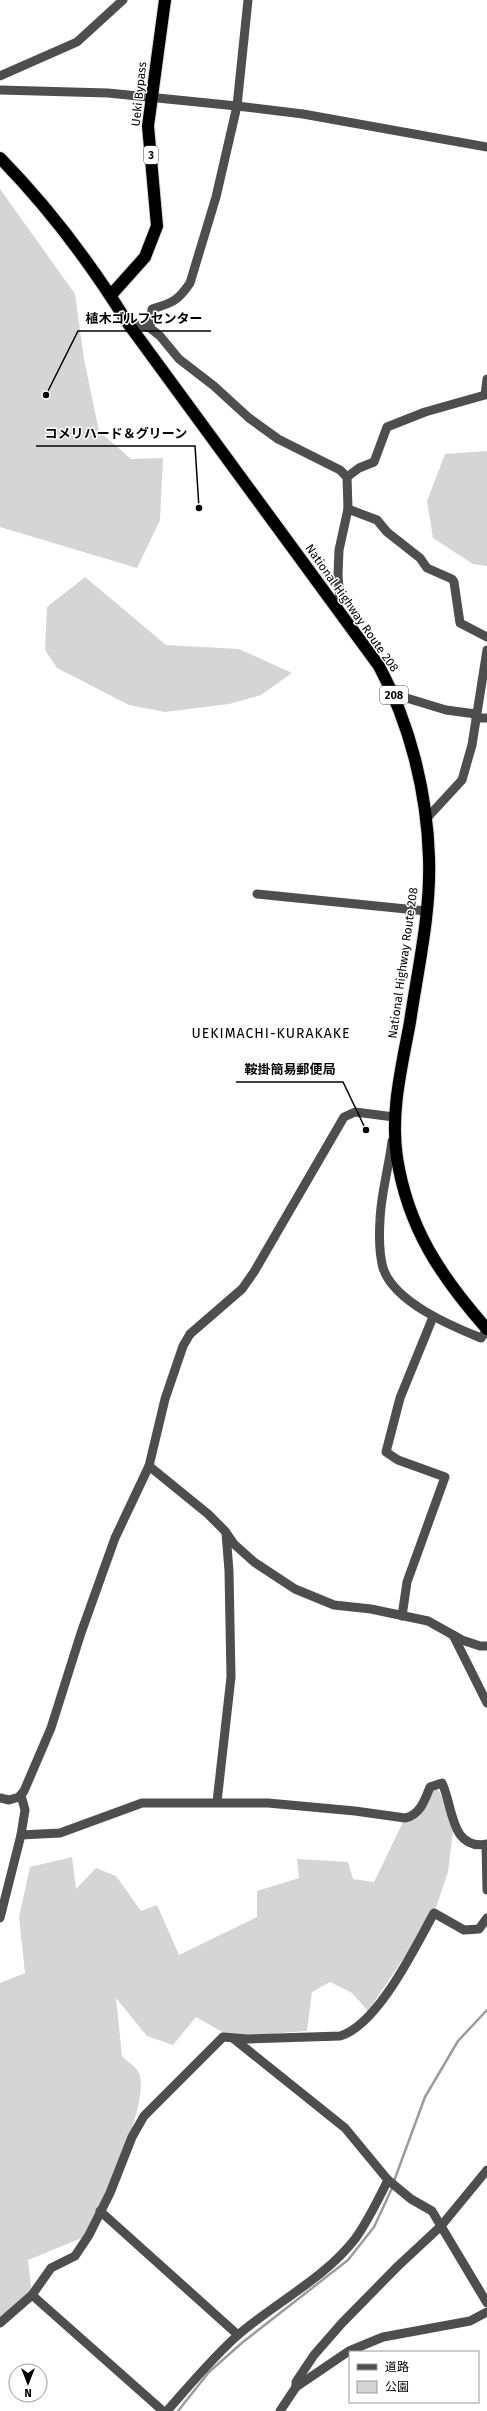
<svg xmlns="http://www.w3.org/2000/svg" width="487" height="2411" font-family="'Fira Sans','Noto Sans JP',sans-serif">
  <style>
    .green { fill: #d5d5d5 }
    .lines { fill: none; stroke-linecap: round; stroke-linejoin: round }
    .stream { stroke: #9c9c9c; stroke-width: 2.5 }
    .highway-casing { stroke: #dbdbdb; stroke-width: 14 }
    .minor { stroke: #4e4e4e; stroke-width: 9 }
    .highway { stroke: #000; stroke-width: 12 }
    .labels { text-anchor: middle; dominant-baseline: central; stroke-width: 3; stroke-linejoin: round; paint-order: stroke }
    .shield { fill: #fff; stroke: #4c4c4c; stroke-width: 1 }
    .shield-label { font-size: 11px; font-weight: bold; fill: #000 }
    .street-label { font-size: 12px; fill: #000; stroke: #fff }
    .quarter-label { font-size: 14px; letter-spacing: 1px; fill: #000; stroke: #fff }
    .leader { fill: none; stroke: #000; stroke-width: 1.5 }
    .callout-dot { fill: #000; stroke: #fff; stroke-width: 1.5 }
    .callout-label { font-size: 13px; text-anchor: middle; font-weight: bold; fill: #000; stroke: #fff; stroke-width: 3; stroke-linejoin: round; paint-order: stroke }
  </style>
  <rect width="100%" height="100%" fill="#fff"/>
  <!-- green -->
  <g class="green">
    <polygon points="0,189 75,294 84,359 99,431 131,459 163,458 160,520 137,568 0,527"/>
    <polygon points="487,451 487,566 473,564 433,538 427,501 445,454"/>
    <polygon points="85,577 166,645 239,649 292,673 261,695 229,704 165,712 129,705 57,668 45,650 47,607"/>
    <path d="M436,1785L454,1822L448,1872L434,1913L368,2011L352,1993L330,1982L312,1992L307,2031L231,2037L196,2017L173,2045L147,2036L116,1998L122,2056C126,2061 137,2067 139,2073C151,2102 102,2203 89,2235L28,2260L32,2295L0,2320V1983L25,1973L19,1917L30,1867L72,1857L76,1889L96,1868L116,1876L141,1911L157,1905L179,1955L257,1917V1891L299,1878L297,1859L348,1862L353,1879L374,1882L405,1818Z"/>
  </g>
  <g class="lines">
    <!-- stream -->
    <g class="stream">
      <polyline points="394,2181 425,2097 458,2041 487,2010"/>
      <polyline points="178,2411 209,2372 243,2342 348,2260 374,2227 393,2186"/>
    </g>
    <!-- highway casing -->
    <g class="highway-casing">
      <g id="highway">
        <path d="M0,158C48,207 91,264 127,322L379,666C410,724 427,792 429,858C431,912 418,968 410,1022C402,1066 390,1112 397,1158C408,1228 441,1277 487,1329"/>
        <polyline points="111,295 145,257 157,226 148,126 165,0"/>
      </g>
    </g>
    <!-- minor -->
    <g class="minor">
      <polyline points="0,76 77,42 123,0"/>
      <polyline points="0,90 108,93 237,106 303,114 487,147"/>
      <polyline points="127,322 150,328 160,336 179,359 214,386 249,418 278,439 340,470 347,477 348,509 339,550 338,575 340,600 336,608"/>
      <path d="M150,328L152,309C172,303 178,301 190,283L216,197L237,106L248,0"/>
      <polyline points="347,477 359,468 374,462 387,427 425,412 485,395 487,379"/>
      <polyline points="348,509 377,520 387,532 420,558 427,568 452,579 454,582 460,623 487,637"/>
      <polyline points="395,697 400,696 446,710 476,714"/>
      <polyline points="476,718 487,718"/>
      <polyline points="427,818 462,780 472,745 487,650"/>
      <polyline points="257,894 426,911"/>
      <path d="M392,1141C389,1167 381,1193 380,1220C379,1236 379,1253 383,1268C394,1302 451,1326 481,1338L487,1330"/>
      <polyline points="149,1466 208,1514 225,1531 234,1544 254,1562 295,1589 334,1605 371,1609 428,1621 462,1640 480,1646 487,1646"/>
      <polyline points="402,1616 407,1582 445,1477 398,1460 386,1452 400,1398 433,1317"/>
      <polyline points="453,1635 487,1703"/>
      <polyline points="0,1798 9,1800 19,1797 24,1791 51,1728 81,1633 115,1538 149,1466 165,1399 183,1346 190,1334 242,1289 254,1272 344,1117 355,1112 394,1117 394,1122"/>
      <polyline points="217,1802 231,1677 229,1571 226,1533"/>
      <path d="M21,1835L60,1833L142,1803H268L355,1811L405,1818C420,1815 425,1800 430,1787L442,1783C453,1805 450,1851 487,1844"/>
      <polyline points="486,1845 487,1890"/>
      <polyline points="0,1918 21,1835 25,1810 21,1795"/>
      <polyline points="234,2039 345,2128 388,2180 411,2199 432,2211 487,2303"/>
      <polyline points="100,2211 238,2335"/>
      <polyline points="32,2295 163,2411"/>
      <path d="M0,2323L32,2295L51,2268L75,2256L89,2235L110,2193L132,2137L144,2116L223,2037L248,2039L340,2036C378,2025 415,1947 434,1913L464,1930L479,1929L487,1918"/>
      <polyline points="296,2387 296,2382 314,2355 342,2323 398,2266 441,2226 487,2170"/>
      <path d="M167,2411C190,2385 212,2358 238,2335C276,2302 324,2279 355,2239C368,2221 378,2200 388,2180"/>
      <polyline points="280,2411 296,2387 349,2351 383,2337 470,2321 487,2312"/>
    </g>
    <!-- highway -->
    <use href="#highway" class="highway"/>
  </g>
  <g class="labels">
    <!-- shield labels -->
    <g class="shield">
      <rect x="144" y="146" width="14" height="18" rx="3"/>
      <rect x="380" y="686" width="28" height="18" rx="3"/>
    </g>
    <g class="shield-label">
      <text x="151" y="155">3</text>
      <text x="394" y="695">208</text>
    </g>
    <!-- street labels -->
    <g class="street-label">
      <text transform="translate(139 94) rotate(-84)">Ueki Bypass</text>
      <text transform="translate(352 608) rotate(55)">National Highway Route 208</text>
      <text transform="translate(403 963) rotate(-82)">National Highway Route 208</text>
    </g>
    <!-- quarter labels -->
    <g class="quarter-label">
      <text x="271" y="1033">UEKIMACHI-KURAKAKE</text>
    </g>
  </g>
  <!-- callouts -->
  <path class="leader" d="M46 395L78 331H211M199 508L195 446H36M366 1130L343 1082H236"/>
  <g class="callout-dot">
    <circle cx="46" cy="395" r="4"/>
    <circle cx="199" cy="508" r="4"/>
    <circle cx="366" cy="1130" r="4"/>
  </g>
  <g class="callout-label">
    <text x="144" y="323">植木ゴルフセンター</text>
    <text x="116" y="438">コメリハード＆グリーン</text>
    <text x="290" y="1074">鞍掛簡易郵便局</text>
  </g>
  <!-- legend -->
  <rect x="349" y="2351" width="130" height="52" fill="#ffffff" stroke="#999999"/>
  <rect x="357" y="2364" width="20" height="6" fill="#4e4e4e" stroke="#999999"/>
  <text x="385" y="2371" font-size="12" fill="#000000">道路</text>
  <rect x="357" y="2381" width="20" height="12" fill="#d5d5d5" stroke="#999999"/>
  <text x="385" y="2391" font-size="12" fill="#000000">公園</text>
  <!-- north arrow -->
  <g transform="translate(28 2383) rotate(180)"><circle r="19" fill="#ffffff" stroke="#999999"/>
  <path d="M0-3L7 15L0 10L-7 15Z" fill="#000000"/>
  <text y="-6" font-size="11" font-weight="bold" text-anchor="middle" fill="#000000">N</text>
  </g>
</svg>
